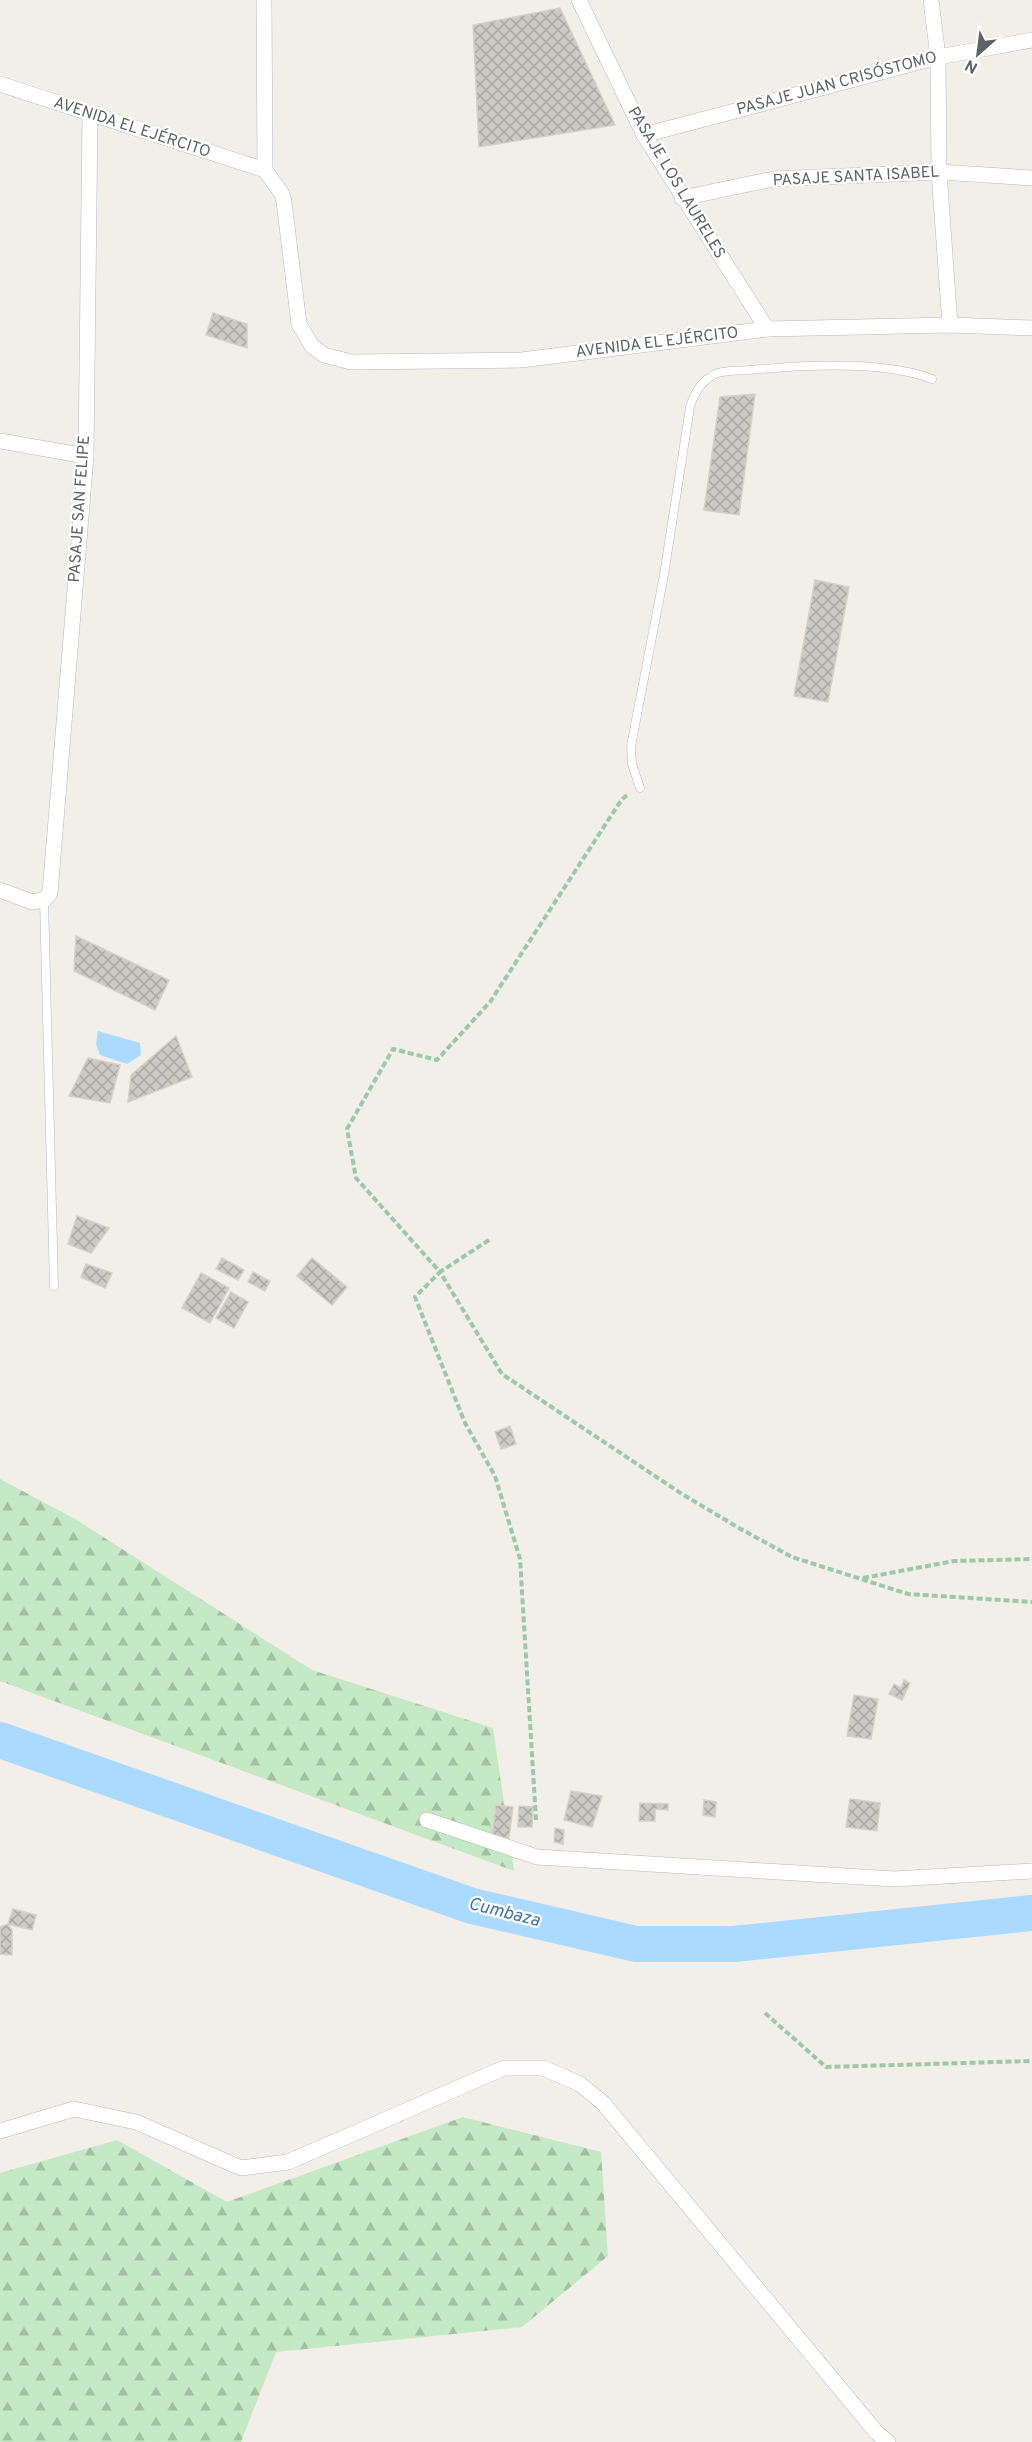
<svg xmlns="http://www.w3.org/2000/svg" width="1032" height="2442" viewBox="0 0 1032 2442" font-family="Overpass,sans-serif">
  <defs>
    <pattern id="forest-firs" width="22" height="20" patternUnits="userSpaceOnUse" patternTransform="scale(1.5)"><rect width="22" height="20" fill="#c5e8c5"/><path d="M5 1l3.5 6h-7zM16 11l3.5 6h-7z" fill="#a3c0a4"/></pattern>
    <pattern id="building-cross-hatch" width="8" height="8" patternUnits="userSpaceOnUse" patternTransform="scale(1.5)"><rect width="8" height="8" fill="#cccac5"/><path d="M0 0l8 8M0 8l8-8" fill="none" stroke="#a9a8a4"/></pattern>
  </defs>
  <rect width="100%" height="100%" fill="#f1efe8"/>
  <g fill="url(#forest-firs)">
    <path d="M0,1479L75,1519L312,1670L493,1728L514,1871L0,1681Z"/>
    <path d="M463,2117L601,2152L608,2256L522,2327L276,2352L241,2442H0V2173L117,2140L227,2202Z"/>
  </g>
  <path fill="#aadaff" d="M98,1031L140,1043L141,1055L127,1064L100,1055L96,1044Z"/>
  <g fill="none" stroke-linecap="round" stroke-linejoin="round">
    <path stroke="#aadaff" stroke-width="36" d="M0,1740L472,1906L636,1944H734L1032,1913"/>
  </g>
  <g fill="url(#building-cross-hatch)" stroke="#d6d1c6" stroke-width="1.5">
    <path d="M560,8L615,125L479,147L473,25Z"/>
    <path d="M213,313L247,324V348L206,335Z"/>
    <path d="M755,394L739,515L704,510L720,397Z"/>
    <path d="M815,580L849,587L828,702L794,696Z"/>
    <path d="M76,936L169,980L155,1010L74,971Z"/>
    <path d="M176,1036L192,1077L128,1102L131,1075Z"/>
    <path d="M88,1058L120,1065L110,1103L69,1096Z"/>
    <path d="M77,1216L109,1228L91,1253L68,1244Z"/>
    <path d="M222,1258L244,1270L238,1280L216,1269Z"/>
    <path d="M312,1258L347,1287L332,1305L297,1276Z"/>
    <path d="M86,1264L112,1273L105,1288L81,1277Z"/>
    <path d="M253,1272L270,1281L265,1291L248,1282Z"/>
    <path d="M201,1273L229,1288L210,1323L182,1308Z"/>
    <path d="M231,1292L248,1302L234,1328L216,1318Z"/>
    <path d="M510,1426L516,1444L501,1449L495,1432Z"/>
    <path d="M904,1680L910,1683L902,1700L889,1694L894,1684L901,1688Z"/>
    <path d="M854,1695L878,1699L871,1739L847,1736Z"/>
    <path d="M571,1791L602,1796L592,1827L564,1820Z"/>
    <path d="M850,1799L880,1803L877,1831L846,1827Z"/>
    <path d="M704,1800L716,1802L715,1817L703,1815Z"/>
    <path d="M640,1803L668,1804V1810L655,1809V1821H639Z"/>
    <path d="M496,1805L513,1807L509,1838L492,1836Z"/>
    <path d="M519,1806L533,1807L532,1827H518Z"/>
    <path d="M555,1828L564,1830L563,1844L554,1842Z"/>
    <path d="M13,1909L36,1915L32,1930L8,1924Z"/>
    <path d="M8,1924L12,1930V1955L0,1954V1927Z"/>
  </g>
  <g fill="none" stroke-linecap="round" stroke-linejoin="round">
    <defs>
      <g id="service">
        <path d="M640,788L632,764L631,746L664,575L690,407C694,393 703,378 718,373C728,370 740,371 750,370C802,365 884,360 932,379"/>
        <path d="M44,900L54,1286"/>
      </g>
      <g id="minor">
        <path d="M264,0L265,170L282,194L284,202L299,324L312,346L324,355L351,362L522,360L767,329L950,325L1032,328"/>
        <path d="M579,0L644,135L767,329"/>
        <path d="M931,0L938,57L939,172L950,325"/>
        <path d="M0,84L265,170"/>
        <path d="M644,135L938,57L1032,40"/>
        <path d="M682,198L773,179L939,172L1032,178"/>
        <path d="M0,441L86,456"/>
        <path d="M0,890L32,902L44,900L50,893L86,456L90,115"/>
        <path d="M427,1820L537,1857L894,1879L1032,1871"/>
        <path d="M0,2131L74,2109L136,2122L241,2168L288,2162L504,2068H543L580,2084L603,2103L877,2433L888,2442"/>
      </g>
    </defs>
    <use href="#service" stroke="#b5b8bc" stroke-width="9"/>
    <use href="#minor" stroke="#b5b8bc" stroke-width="16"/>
    <g stroke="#9cc7a9" stroke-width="4" stroke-dasharray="6 3" stroke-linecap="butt">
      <path d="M489,1240L440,1272L356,1178L347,1129L393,1049L437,1060L490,1002L622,799L629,794"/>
      <path d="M863,1578L954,1561L1032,1559"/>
      <path d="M536,1820L520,1559L495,1476L465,1423L415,1297L440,1272L502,1374L682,1494L739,1528L792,1557L908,1594L1032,1602"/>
      <path d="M765,2013L826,2067L1032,2061"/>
    </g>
    <use href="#service" stroke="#fff" stroke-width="8"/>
    <use href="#minor" stroke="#fff" stroke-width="15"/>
  </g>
  <g text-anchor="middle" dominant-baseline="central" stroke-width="4.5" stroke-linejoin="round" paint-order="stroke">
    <g font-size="16" fill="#5f6368" stroke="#fff">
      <text transform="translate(837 84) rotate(-15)">PASAJE JUAN CRISÓSTOMO</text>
      <text transform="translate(132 128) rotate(18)">AVENIDA EL EJÉRCITO</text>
      <text transform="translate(856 177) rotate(-3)">PASAJE SANTA ISABEL</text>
      <text transform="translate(676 183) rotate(59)">PASAJE LOS LAURELES</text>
      <text transform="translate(657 343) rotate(-7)">AVENIDA EL EJÉRCITO</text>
      <text transform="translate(80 509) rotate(-86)">PASAJE SAN FELIPE</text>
    </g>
    <g font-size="18" font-style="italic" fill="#4174aa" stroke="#fff">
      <text transform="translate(504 1913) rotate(14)">Cumbaza</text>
    </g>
  </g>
  <g transform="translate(978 54) rotate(208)" stroke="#ffffff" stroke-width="4.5" paint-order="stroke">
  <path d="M0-4.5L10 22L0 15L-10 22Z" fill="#5f6368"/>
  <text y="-9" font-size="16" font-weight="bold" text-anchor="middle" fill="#5f6368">N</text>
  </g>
</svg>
